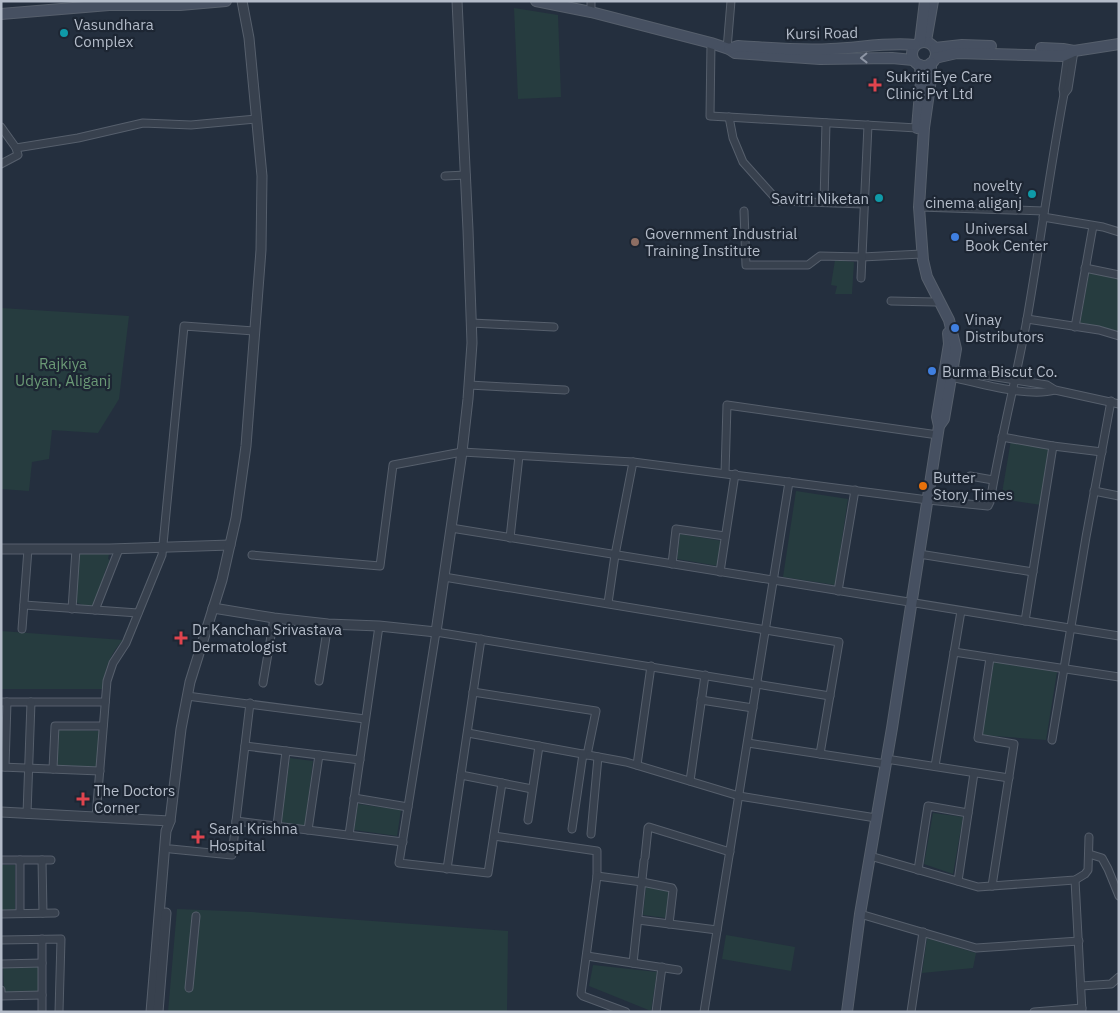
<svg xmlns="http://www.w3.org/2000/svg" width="1120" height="1013" viewBox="0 0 1120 1013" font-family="'IBM Plex Sans',sans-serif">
  <rect width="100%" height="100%" fill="#242f3e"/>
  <g fill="#263c3f">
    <path d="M514,8L558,15L561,97L518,99Z"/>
    <path d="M835,260L854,262L852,294H835L837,286L831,285Z"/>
    <path d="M1089,273L1119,279V331L1080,323Z"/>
    <path d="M1,308L129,316L119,399L98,433L52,430L49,459L32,462L29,491L1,489Z"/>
    <path d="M1011,440L1050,447L1041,505L1001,499Z"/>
    <path d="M796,491L848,499L835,585L783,577Z"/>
    <path d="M680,534L722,541L718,566L677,559Z"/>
    <path d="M76,549H110L108,559L110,560L105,571L95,610L73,601Z"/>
    <path d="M1,631L123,640C110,654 104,669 103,689H1Z"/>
    <path d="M994,662L1057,672L1046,740L982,735Z"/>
    <path d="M59,729L99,731L98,767L57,765Z"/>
    <path d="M290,758L313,761L305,826L281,822Z"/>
    <path d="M358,804L401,810L397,836L354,830Z"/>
    <path d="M933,813L963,817L953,874L924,864Z"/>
    <rect x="1" y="865" width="14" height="45"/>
    <path d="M646,887L669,890L666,918L643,915Z"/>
    <path d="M177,909L252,912L508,931L507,1012H168Z"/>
    <path d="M726,935L795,947L791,971L722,959Z"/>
    <path d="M927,938L976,953L973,968L922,973Z"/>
    <path d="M593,965L657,972L651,1011L589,986Z"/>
    <path d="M3,967H38L39,992L4,993Z"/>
  </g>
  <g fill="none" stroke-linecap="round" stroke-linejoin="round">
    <defs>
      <g id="minor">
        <path d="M591,12V1"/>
        <path d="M711,43L710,116L917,128"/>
        <path d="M727,49L731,1"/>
        <path d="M1064,94L1063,89L1068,54"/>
        <path d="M729,117L733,138L743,162L778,201L864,204"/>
        <path d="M1,127L16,148L18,155L1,164"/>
        <path d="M16,148L78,138L143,123L191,125L256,119"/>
        <path d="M445,176L466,175"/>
        <path d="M824,202L826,123"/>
        <path d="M919,207L1044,211"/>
        <path d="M744,211L746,265H808L820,256L862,257L922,254"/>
        <path d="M1043,217L1103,227L1119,232"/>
        <path d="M1085,268L1119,275"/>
        <path d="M861,278L868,125"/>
        <path d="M891,301L935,302"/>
        <path d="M1027,319L1099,330L1119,336"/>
        <path d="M471,323L554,327"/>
        <path d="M1075,327L1093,226"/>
        <path d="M948,371L952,370L1047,385L1055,390L1119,404"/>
        <path d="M948,375L951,377C978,383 1029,398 1055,390"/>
        <path d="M469,385L565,390"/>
        <path d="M1002,437L1053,446L1102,452"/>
        <path d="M725,473L727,405L938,435"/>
        <path d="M970,476L993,480"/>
        <path d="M1094,491L1119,496"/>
        <path d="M451,528L1119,636"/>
        <path d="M510,538L519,456"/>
        <path d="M919,554L1033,572"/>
        <path d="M252,555L380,566L393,465L462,452L633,462L928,500L988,506L990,502C1000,441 1016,380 1027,319C1040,244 1050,169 1064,94L1068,89L1074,51"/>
        <path d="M672,564L676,529L725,536"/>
        <path d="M720,572L735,474"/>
        <path d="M444,577L839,642L820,754"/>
        <path d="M838,591L855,490"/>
        <path d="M608,603L615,555L633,462"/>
        <path d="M24,605L138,613"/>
        <path d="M72,609L76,549"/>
        <path d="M95,610L119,549"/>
        <path d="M1025,621L1053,446"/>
        <path d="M22,629L28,549"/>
        <path d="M954,652L1119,677"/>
        <path d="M990,658L978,738L1014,744L992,886"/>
        <path d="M319,681L328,624"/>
        <path d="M263,683L274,618"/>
        <path d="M473,692L596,711L587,755"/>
        <path d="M187,696L365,719"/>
        <path d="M701,700L753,708"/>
        <path d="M1,702H105"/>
        <path d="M468,733L626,762L739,796L876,818"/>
        <path d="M1052,740L1086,537L1111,401"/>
        <path d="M748,743L886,764"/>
        <path d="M245,746L360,760"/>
        <path d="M886,759L1009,778"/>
        <path d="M637,765L651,666"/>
        <path d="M935,766L961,611"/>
        <path d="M1,767L100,771"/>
        <path d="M5,767L7,702"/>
        <path d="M53,769L55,726H103"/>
        <path d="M461,775L532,789"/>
        <path d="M690,781L705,675"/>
        <path d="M502,783L488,873L399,863L436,632L830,696"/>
        <path d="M354,798L408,807"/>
        <path d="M27,814L31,702"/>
        <path d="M96,817L107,681L113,663L126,643L162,555L184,326L254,331"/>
        <path d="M528,820L539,746"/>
        <path d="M236,821L403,842"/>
        <path d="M277,826L286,751"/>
        <path d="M572,829L583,754"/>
        <path d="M308,830L319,755"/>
        <path d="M591,834L598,757"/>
        <path d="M349,835L379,626"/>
        <path d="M494,836L597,851V876L581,994L583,996L626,1012"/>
        <path d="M171,849L232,855L250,703"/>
        <path d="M1089,854L1102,858L1108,869L1119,896"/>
        <path d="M870,856L978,887L1075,880L1085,874L1088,870L1089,837"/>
        <path d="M645,857L648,828L649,827L730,852"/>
        <path d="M1,860H51"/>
        <path d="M42,860L43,913"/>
        <path d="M447,869L481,639"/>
        <path d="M918,870L928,806L968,813"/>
        <path d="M597,876L642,882L672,888L673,890L669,924"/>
        <path d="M1075,880L1082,1012"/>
        <path d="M958,881L974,773"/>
        <path d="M20,913V860"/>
        <path d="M1,914L55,913"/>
        <path d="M860,914L976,948L1079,941"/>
        <path d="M638,920L717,930"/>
        <path d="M1,940L61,939L59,1012"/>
        <path d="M587,956L678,970"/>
        <path d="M633,963L644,861"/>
        <path d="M1,964L42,963"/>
        <path d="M1081,986L1111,984L1119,977"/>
        <path d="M189,988L196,916"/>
        <path d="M1,990V996L42,995"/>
        <path d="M42,1012V939"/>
        <path d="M656,1012L662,967"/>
        <path d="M704,1012L789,482"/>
        <path d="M911,1012L923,932"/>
        <path d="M1034,1012L1082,1008"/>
      </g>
      <g id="tertiary">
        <path d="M1,549H110L230,545"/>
        <path d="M213,608L274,618L328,624L379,626L436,632L462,452L468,399L472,343L468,230L457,1"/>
        <path d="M1,812L170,821"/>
        <path d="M151,1012L166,831L170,821L181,729L190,682L222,580L236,518L246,446L261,250L262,176L249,38L242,1"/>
        <path d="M158,1012L166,913"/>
      </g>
      <g id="secondary">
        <path d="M536,1L591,12L711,43L729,49L735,53L820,59L892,58L913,60"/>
        <path d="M1,14L109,5H180L226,1"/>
        <path d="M926,41L933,1"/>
        <circle cx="924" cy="54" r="12"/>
        <path d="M920,42L925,1"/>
        <path d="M935,48L962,45L991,46"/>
        <path d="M1041,48L1063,49L1074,51"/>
        <path d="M729,49L738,46C769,48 800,51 831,49C859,48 887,42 915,45"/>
        <path d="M935,58L957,53L1063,56L1074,51L1119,44"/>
        <path d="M917,128L921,81L920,65"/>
        <path d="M939,426L937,417L949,344L948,333"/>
        <path d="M847,1012L860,914L892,728L939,426L944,419L956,349L949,320L927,277L923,260L919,207L924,128L931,79V63"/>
      </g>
    </defs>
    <use href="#minor" stroke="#565f6c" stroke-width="9"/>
    <use href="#tertiary" stroke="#565f6c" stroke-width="11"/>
    <use href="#secondary" stroke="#565f6c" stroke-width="12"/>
    <use href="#minor" stroke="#38414e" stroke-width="7"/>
    <use href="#tertiary" stroke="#38414e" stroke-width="9"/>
    <use href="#secondary" stroke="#465061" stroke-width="10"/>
  </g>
  <defs><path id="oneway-chevron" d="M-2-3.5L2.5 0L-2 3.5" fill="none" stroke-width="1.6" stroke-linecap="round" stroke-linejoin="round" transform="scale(1.25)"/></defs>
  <use stroke="#8e96a5" href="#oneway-chevron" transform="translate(864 58) rotate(179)"/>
  <g fill="#0f9aa8" stroke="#1d2633" stroke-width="2">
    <circle cx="64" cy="33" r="5"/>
    <circle cx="1032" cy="194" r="5"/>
    <circle cx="879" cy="198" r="5"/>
  </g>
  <g fill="#e0444e" stroke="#1d2633" stroke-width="2">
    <path d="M872.5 77.5h5v5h5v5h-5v5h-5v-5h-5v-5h5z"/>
    <path d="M178.5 630.5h5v5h5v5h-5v5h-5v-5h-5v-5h5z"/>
    <path d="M80.5 791.5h5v5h5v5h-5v5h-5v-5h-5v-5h5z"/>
    <path d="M195.5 829.5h5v5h5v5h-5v5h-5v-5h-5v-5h5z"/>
  </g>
  <g fill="#3f7fe0" stroke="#1d2633" stroke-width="2">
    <circle cx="955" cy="237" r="5"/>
    <circle cx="955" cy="328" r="5"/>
    <circle cx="932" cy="371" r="5"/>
  </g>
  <circle fill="#8d6e63" stroke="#1d2633" stroke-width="2" cx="635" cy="242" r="5"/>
  <circle fill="#e8710a" stroke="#1d2633" stroke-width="2" cx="923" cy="486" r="5"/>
  <g text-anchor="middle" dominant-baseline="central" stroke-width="4.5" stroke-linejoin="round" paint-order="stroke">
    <g font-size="15" fill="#b4bcc9" stroke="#1d2633" text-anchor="start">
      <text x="74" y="24">Vasundhara<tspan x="74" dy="17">Complex</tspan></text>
      <text x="886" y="76">Sukriti Eye Care<tspan x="886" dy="17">Clinic Pvt Ltd</tspan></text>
      <text x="1022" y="185" text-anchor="end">novelty<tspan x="1022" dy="17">cinema aliganj</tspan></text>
      <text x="869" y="198" text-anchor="end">Savitri Niketan</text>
      <text x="965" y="228">Universal<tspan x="965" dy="17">Book Center</tspan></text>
      <text x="645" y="233">Government Industrial<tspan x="645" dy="17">Training Institute</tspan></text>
      <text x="965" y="319">Vinay<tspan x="965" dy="17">Distributors</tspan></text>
      <text x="942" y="371">Burma Biscut Co.</text>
      <text x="933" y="477">Butter<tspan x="933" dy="17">Story Times</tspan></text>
      <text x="192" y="629">Dr Kanchan Srivastava<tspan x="192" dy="17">Dermatologist</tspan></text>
      <text x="94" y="790">The Doctors<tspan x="94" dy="17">Corner</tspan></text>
      <text x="209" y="828">Saral Krishna<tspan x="209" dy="17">Hospital</tspan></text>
    </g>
    <g font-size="15" fill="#b4bcc9" stroke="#1d2633">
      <text transform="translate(822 33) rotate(-1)">Kursi Road</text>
    </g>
    <g font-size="15" fill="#6b9a76" stroke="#1d2633">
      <text x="63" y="363">Rajkiya<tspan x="63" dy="17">Udyan, Aliganj</tspan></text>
    </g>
  </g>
  <rect width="1120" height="1013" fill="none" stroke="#b4bcc9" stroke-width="5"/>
</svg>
